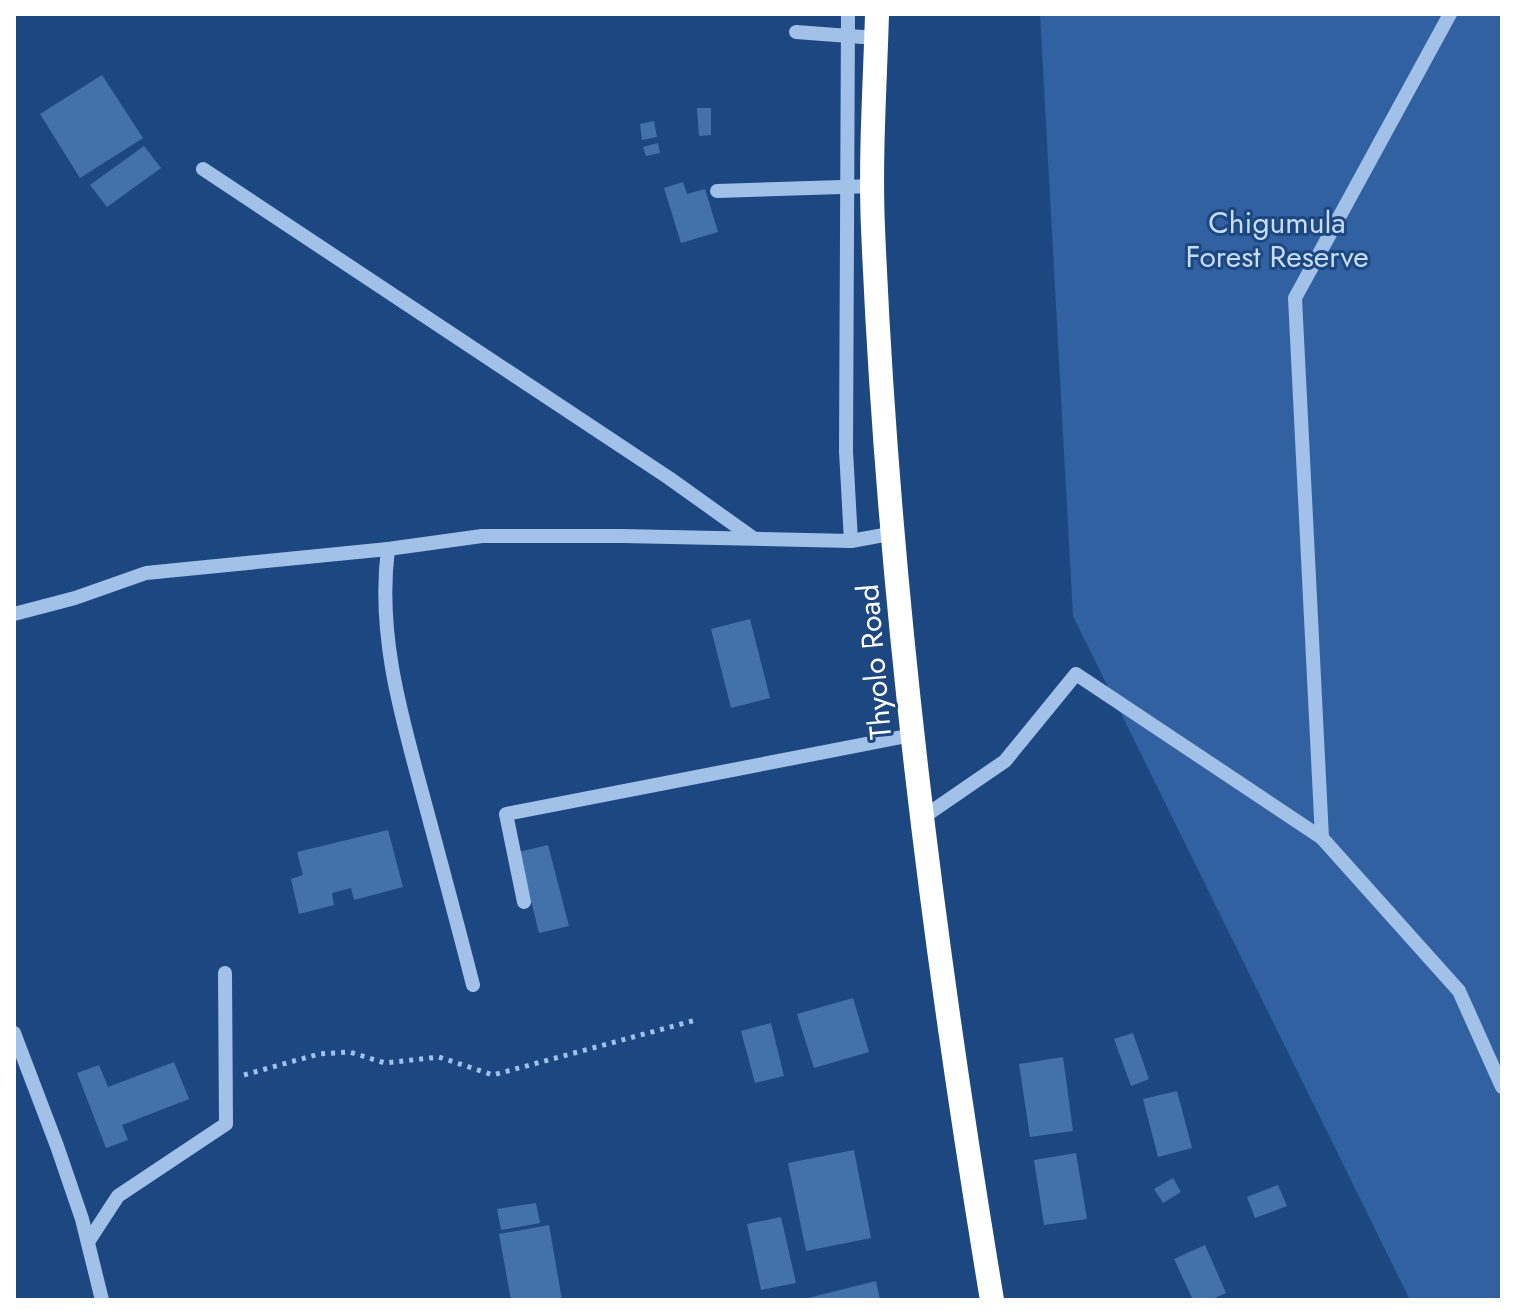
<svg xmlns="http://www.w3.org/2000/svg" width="1516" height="1314" viewBox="0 0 1516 1314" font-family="Jost,sans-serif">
  <rect width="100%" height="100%" fill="#1d4781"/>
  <path fill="#3161a0" d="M1040,14H1502V1300H1410L1073,616Z"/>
  <g fill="#4571ab">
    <path d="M102,75L143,138L80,178L40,114Z"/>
    <path d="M697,108H711V135L699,136Z"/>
    <path d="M654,121L657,137L642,140L640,124Z"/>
    <path d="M658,143L660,153L646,156L643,147Z"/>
    <path d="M144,146L161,168L107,207L90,185Z"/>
    <path d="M683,182L687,194L705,189L718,232L681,243L664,188Z"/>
    <path d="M750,619L770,698L731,708L711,629Z"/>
    <path d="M388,830L403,887L354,900L351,888L332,893L334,905L299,914L291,879L303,875L297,852Z"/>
    <path d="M548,845L569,926L539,933L519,852Z"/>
    <path d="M853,998L869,1052L814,1068L797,1014Z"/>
    <path d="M771,1023L784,1076L755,1083L741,1031Z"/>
    <path d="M1133,1033L1149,1079L1131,1086L1114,1039Z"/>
    <path d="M1063,1057L1073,1131L1030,1137L1019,1064Z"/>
    <path d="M174,1062L189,1099L122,1125L128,1140L106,1148L77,1073L99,1065L108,1087Z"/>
    <path d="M1177,1091L1192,1148L1158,1157L1143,1099Z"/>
    <path d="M854,1150L871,1238L806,1251L788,1163Z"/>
    <path d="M1076,1153L1087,1219L1044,1225L1034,1160Z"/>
    <path d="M1173,1178L1181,1192L1163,1203L1154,1189Z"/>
    <path d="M1278,1185L1287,1206L1255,1218L1247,1197Z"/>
    <path d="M536,1203L540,1223L501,1230L497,1209Z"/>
    <path d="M781,1217L796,1283L761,1290L747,1224Z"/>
    <path d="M549,1225L562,1300H511L499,1234Z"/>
    <path d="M1205,1245L1226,1293L1210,1300H1193L1174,1259Z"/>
    <path d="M876,1281L880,1300H804V1299Z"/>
  </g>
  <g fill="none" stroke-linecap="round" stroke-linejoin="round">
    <path stroke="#a2c1e9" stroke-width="5" stroke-dasharray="4 6" stroke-linecap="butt" d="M244,1075L319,1054L350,1052L385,1063L439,1057L493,1075L696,1020"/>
    <g stroke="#a2c1e9" stroke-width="14">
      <path d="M848,14L846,451L851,541"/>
      <path d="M796,32L876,38"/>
      <path d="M203,169L669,478L753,538"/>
      <path d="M717,191L874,186"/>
      <path d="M388,549C377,634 401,715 423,796C440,859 457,922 473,985"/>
      <path d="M14,614L75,598L146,573L388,549L482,536H623L851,541L895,533"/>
      <path d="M922,818L1005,761L1076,674L1322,838L1295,298L1450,14"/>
      <path d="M1322,838L1459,991L1502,1087"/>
      <path d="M524,902L506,814L912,735"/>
      <path d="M14,1033L57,1146L82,1219L102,1300"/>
      <path d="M88,1242L118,1196L226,1124L225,973"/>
    </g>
    <path stroke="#fff" stroke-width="24" d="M877,14C875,85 870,157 873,228C888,588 933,945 992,1300"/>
  </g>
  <g text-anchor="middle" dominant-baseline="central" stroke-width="6" stroke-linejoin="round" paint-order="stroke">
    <g font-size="30" fill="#c6dcf7" stroke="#1d4781">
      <text x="1277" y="222">Chigumula<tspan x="1277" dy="34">Forest Reserve</tspan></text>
    </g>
    <g font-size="30" fill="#fff" stroke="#1d4781">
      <text transform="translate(874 662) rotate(-95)">Thyolo Road</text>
    </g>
  </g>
  <rect width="1516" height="1314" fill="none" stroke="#ffffff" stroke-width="32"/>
</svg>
